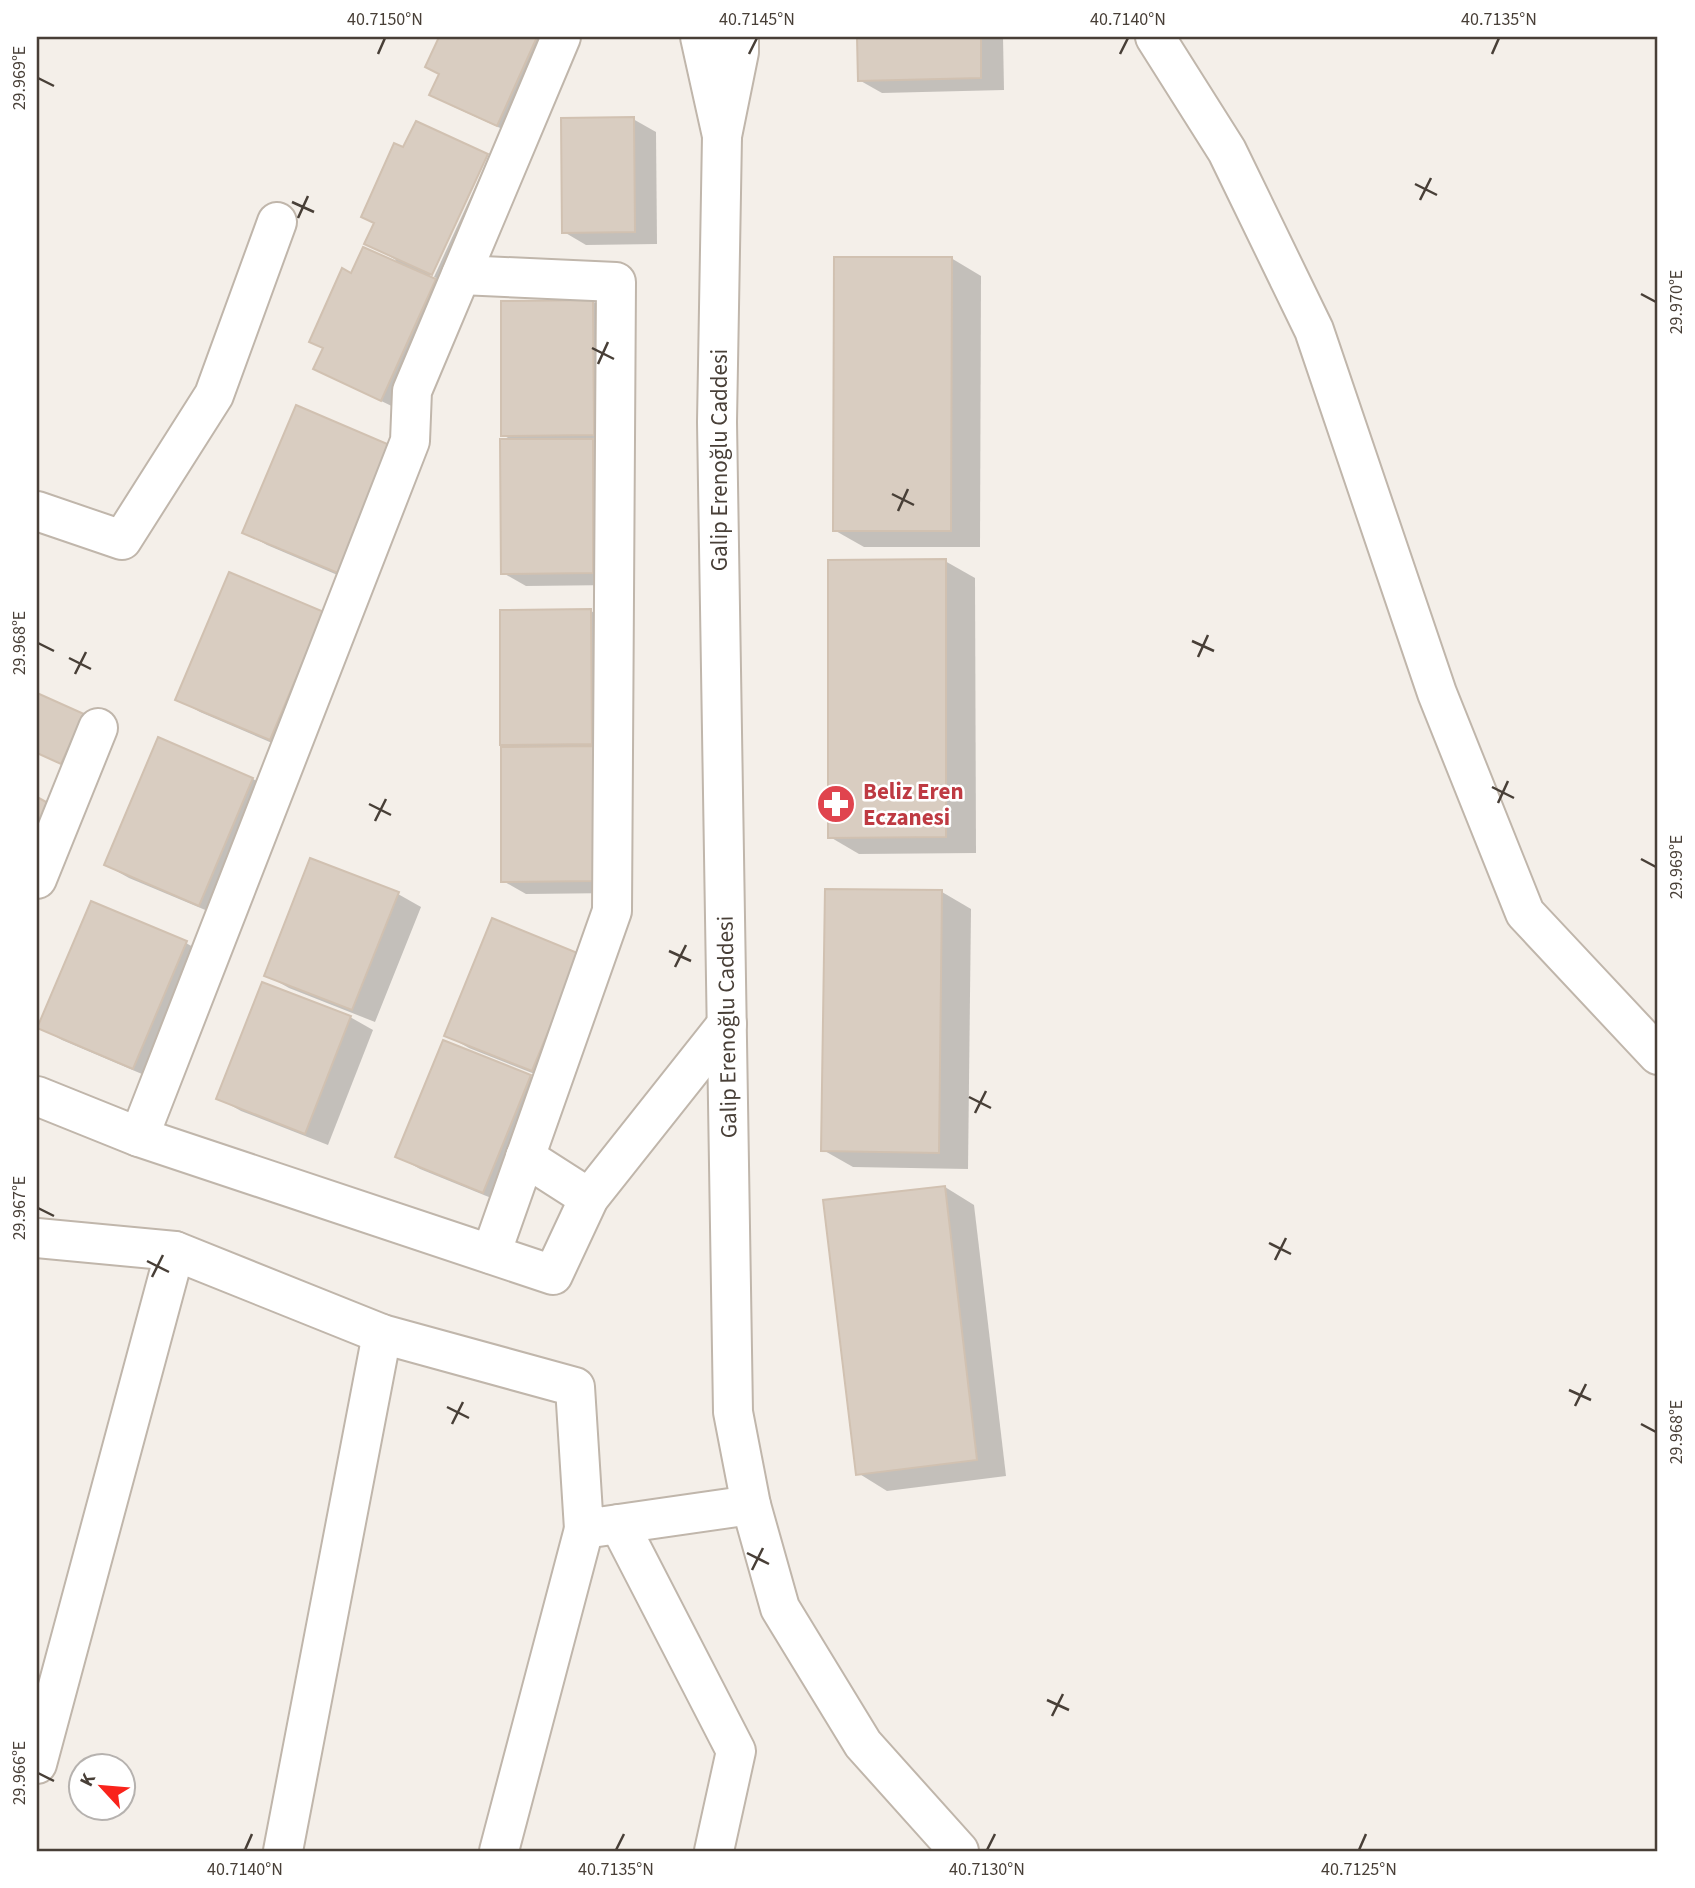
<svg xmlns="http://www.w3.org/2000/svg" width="1695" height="1888" viewBox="0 0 1695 1888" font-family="'Source Sans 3',sans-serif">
  <rect width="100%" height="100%" fill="#f4efe9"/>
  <g fill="#0003">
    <path d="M441,37H566L520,137L454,107L431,94L440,74L427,67Z"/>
    <path d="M858,37H1003L1004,90L882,93L859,80Z"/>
    <path d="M633,119L656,132L657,244L586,245L564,232Z"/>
    <path d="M404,150L486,155L431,275L427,277L457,294L404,412L315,369L324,349L311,341L352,275L395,263L396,260L367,243Z"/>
    <path d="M489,157L509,169L456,287L434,277Z"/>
    <path d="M951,258L981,276L980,547H864L834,530Z"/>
    <path d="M592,301L615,314V585L526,586L503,573L513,441L503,435Z"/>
    <path d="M297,407L361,585L267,545L244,532Z"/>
    <path d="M945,561L975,578L976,853L859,854L830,837Z"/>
    <path d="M591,611L613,624L616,893L526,894L503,881L510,749L502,744Z"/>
    <path d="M324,614L293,752L200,712L177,699Z"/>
    <path d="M37,695L98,724L76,771L37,753Z"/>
    <path d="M159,740L253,779L275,792L222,917L129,878L106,865Z"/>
    <path d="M942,892L971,909L968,1169L853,1167L823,1150Z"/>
    <path d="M398,894L421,907L375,1022L289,988L266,975Z"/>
    <path d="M92,903L186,943L209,956L156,1080L62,1040L39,1027Z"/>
    <path d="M579,955L555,1082L469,1048L446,1035Z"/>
    <path d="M263,984L350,1017L373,1030L328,1145L241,1111L218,1098Z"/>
    <path d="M530,1077L553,1090L506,1204L420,1169L397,1156Z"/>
    <path d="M945,1187L974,1205L1006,1476L887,1491L858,1473Z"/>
  </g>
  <g fill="#d9cdc1" stroke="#d1c1b1" stroke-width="2">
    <path d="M439,37H537L497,126L429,95L439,74L425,67Z"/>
    <path d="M857,37H981V78L858,81Z"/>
    <path d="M634,117L635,232L562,233L561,118Z"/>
    <path d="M416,121L488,154L432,275L364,244L374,223L361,217L394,143L403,147Z"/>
    <path d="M363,247L436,279L381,401L313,369L323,348L309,342L342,268L351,273Z"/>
    <path d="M834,257H952L951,531H833Z"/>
    <path d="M593,300L594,435L501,436V301Z"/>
    <path d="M296,405L392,446L338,573L242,533Z"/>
    <path d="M500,439H593V573L501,574Z"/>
    <path d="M946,559V837L828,838V560Z"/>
    <path d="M229,572L324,612L270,740L175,700Z"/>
    <path d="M591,609L592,744L500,745V610Z"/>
    <path d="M37,693L84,714L61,764L37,753Z"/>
    <path d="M158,737L253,778L199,906L104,865Z"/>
    <path d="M593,746V881L501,882V747Z"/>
    <path d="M37,797L48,803L37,828Z"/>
    <path d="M310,858L399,892L352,1010L264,976Z"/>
    <path d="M825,889L942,890L939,1153L821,1151Z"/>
    <path d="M91,901L187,941L133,1069L37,1028Z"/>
    <path d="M492,918L580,954L532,1071L444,1036Z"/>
    <path d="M262,982L351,1016L305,1134L216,1099Z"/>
    <path d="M443,1040L531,1075L483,1193L395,1157Z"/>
    <path d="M945,1186L977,1460L856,1475L823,1200Z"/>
  </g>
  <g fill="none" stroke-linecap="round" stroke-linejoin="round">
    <defs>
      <g id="minor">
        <path d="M700,37L722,136L739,52V37"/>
        <path d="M1155,37L1227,151L1314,330L1437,693L1525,913L1658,1055"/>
        <path d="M722,136L717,422L733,1412L751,1505L780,1608L863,1744L959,1851"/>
        <path d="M461,275L616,282L612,911L491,1254"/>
        <path d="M37,511L122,540L214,395L277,222"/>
        <path d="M37,879L98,728"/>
        <path d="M37,1096L139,1137L553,1275L589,1198L727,1024"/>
        <path d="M139,1137L410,441L412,391L561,37"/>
        <path d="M525,1157L589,1198"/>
        <path d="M37,1238L175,1251L382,1334L575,1387L584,1529L751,1505"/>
        <path d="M619,1524L736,1751L714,1851"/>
        <path d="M37,1764L175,1251"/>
        <path d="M283,1851L382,1334"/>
        <path d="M499,1851L584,1529"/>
      </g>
    </defs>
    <use href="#minor" stroke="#c0b6ab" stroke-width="42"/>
    <use href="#minor" stroke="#fff" stroke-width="38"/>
  </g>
  <path fill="none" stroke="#483f37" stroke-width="2.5" d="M378,54L385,38M749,54L757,38M1120,54L1128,38M1492,54L1499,38M38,78L54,86M1415,184L1437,195M1420,200L1431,178M292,202L314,212M298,218L308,196M1641,294L1656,302M592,348L614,359M598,364L608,342M892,494L914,505M898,511L908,489M1192,641L1214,651M38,643L54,651M1198,657L1208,635M69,658L91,669M75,674L86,652M1492,787L1514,798M1498,803L1508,781M369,804L391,815M375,821L386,799M1641,859L1656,867M669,951L691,961M675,967L686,945M969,1097L991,1108M975,1113L986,1091M38,1208L54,1216M1269,1243L1291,1254M1275,1260L1286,1238M147,1261L169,1272M152,1277L163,1255M1569,1390L1591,1400M1575,1406L1586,1384M447,1407L469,1418M452,1424L463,1402M1641,1424L1656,1432M747,1553L769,1564M752,1570L763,1548M1047,1700L1069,1710M1052,1716L1063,1694M38,1773L54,1781M245,1850L252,1834M616,1850L624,1834M987,1850L995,1834M1359,1850L1366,1834"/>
  <defs>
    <symbol id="pharmacy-disc" viewBox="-11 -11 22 22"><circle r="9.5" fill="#e0444e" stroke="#fff"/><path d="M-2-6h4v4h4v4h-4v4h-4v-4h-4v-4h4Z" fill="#fff"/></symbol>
  </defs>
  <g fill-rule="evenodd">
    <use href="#pharmacy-disc" x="814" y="782" width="44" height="44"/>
  </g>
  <g text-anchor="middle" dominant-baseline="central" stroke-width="5" stroke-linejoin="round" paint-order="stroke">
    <g font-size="23" fill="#483f37" stroke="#fff">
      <text transform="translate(719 460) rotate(-90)">Galip Erenoğlu Caddesi</text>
      <text transform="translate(727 1027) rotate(-91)">Galip Erenoğlu Caddesi</text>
    </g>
    <g font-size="23" font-weight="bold" fill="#be3a42" stroke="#fff" text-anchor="start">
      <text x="863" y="791">Beliz Eren<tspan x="863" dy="26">Eczanesi</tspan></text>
    </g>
  </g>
  <rect width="1695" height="1888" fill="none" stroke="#ffffff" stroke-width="77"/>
  <g transform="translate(102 1787) rotate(296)"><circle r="33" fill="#ffffff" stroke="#b6b2af" stroke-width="2"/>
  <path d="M0-5L12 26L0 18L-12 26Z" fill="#f9231b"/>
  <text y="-10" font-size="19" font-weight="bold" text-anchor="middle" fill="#483f37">K</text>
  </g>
  <rect x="38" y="38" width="1618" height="1812" fill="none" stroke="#483f37" stroke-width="2.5"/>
  <g font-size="18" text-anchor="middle" fill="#483f37">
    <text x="385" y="25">40.7150°N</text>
    <text x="757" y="25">40.7145°N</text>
    <text x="1128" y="25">40.7140°N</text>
    <text x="1499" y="25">40.7135°N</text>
    <text transform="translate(19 78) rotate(-90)" y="6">29.969°E</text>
    <text transform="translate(1676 302) rotate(-90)" y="6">29.970°E</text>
    <text transform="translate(19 643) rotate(-90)" y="6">29.968°E</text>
    <text transform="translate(1676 867) rotate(-90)" y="6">29.969°E</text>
    <text transform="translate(19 1208) rotate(-90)" y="6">29.967°E</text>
    <text transform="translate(1676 1432) rotate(-90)" y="6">29.968°E</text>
    <text transform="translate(19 1773) rotate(-90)" y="6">29.966°E</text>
    <text x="245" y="1875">40.7140°N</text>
    <text x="616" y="1875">40.7135°N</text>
    <text x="987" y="1875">40.7130°N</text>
    <text x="1359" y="1875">40.7125°N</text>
  </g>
</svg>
